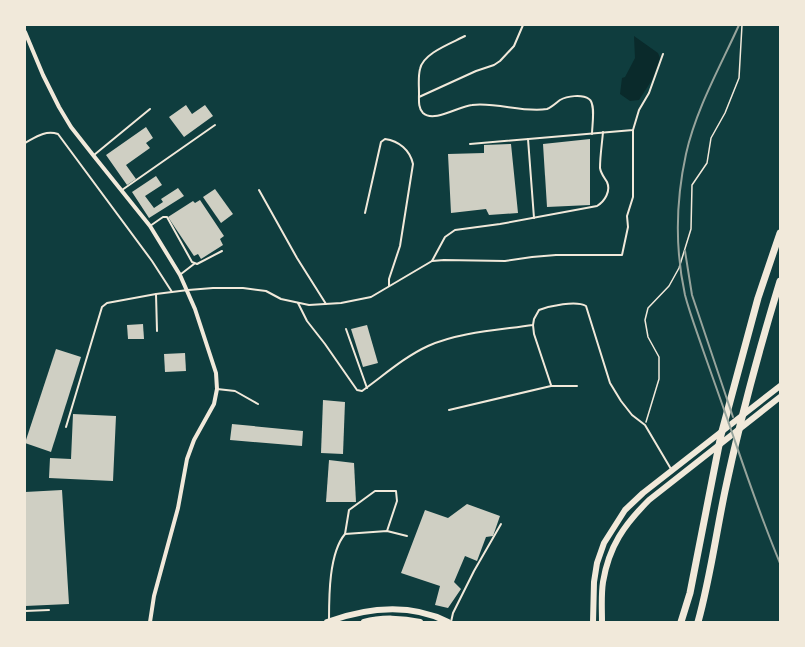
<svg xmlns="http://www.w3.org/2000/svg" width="805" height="647" viewBox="0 0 805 647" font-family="'Playfair Display',serif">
  <rect width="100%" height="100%" fill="#0f3d3e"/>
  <path fill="#0a2a2b" d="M634,36L658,53L660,58L652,80L639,100L630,101L620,94L622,78L625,77L635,58Z"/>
  <g fill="#cfcfc3">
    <path d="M186,105L192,114L205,105L213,116L184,137L169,117Z"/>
    <path d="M146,127L153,138L146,143L150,148L126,165L136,179L127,185L106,155Z"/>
    <path d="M590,139V205L547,207L543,144Z"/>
    <path d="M511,144L518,213L489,215L486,209L451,213L448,154L484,153V145Z"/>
    <path d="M156,176L162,185L145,196L154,208L163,202L161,199L178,188L184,196L149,218L132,192Z"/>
    <path d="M215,189L233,214L221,223L203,197Z"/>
    <path d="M200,200L224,236L220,239L223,245L201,259L198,254L194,256L168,217L193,201L195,203Z"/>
    <path d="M143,324L144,339H128L127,325Z"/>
    <path d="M367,325L378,363L363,367L351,329Z"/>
    <path d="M56,349L81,357L51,452L25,443Z"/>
    <path d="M185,353L186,371L165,372L164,354Z"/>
    <path d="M323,400L345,402L343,454L321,453Z"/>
    <path d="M73,414L116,416L113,481L49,478L50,458L71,459Z"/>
    <path d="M232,424L303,431L302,446L230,440Z"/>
    <path d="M329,460L354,463L356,502H326Z"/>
    <path d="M62,490L69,604L25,606V492Z"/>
    <path d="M467,504L500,516L493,536L486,537L477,561L465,556L454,582L461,589L448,608L435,605L440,586L401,573L425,510L448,518Z"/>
  </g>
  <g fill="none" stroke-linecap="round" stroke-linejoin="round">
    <path stroke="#f1e9da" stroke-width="1.5" d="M646,422L659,379V357L648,337L645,320L648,308L669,286L679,268L691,229L692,185L707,163L711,138L725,113L739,78L742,25"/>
    <g stroke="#f1e9da" stroke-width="2">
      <path d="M465,36C452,43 423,53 420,69C418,77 419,85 419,93C419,100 418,108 423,113C434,123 459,106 472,105C497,102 523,113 547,109C552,107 556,103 560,100C567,96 582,94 589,99C596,103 592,126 592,134"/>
      <path d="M419,97L476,71L494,65L500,61L514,46L523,25"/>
      <path d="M528,139L534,218"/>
      <path d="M25,143C36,137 45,130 58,134L152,261L172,292"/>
      <path d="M470,144L633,130L639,110L649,93L663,54"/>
      <path d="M94,155L150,109"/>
      <path d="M122,190L215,125"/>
      <path d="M259,190L297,258L326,304"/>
      <path d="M365,213L381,142L385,139C399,141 410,150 413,164L400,246L389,279V286"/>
      <path d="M150,226L163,217H167L192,262L197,264L222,251"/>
      <path d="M432,261L445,237L455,230L500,224L597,206C605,201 611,191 607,182C604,177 601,174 600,168C600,156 602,144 603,132"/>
      <path d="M181,274L194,264"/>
      <path d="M156,294L157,331"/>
      <path d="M298,303L307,321L325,344L357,390L362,391C383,376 404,357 428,346C459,332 499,330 533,325L534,319L539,310C550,306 576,300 586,306L610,383L621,401L632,415L645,425L671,469"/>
      <path d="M533,325L534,334L551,385"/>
      <path d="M346,329L367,388"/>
      <path d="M217,389L235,391L258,404"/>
      <path d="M449,410L551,386H577"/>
      <path d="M66,427L102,307L107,303L156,294L188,290L213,288H243L266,291L281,299L309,305L341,303L371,297L432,261L444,260L505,261L532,257L556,255H622L628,227L627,216L633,197V130"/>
      <path d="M345,534L349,510L375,491H396L397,501L387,531"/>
      <path d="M25,611L49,610"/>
      <path d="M329,620C329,596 329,553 345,534L387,531L407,536"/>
      <path d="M451,622L453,613L474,571L501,524"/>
    </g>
    <path stroke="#f1e9da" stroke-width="4" d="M25,32L43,75L59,107L71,127L93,155L150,226L180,275L195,309L216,373L217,389L214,404L194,440L187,459L178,508L154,596L150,622"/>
    <g stroke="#f1e9da" stroke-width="6">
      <path d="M327,622C366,608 410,603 448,622"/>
      <path d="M364,622C381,617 403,618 420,622"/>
      <path d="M593,622L594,582L597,563L604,543L625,510L643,493L780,386"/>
      <path d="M602,622C602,609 601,595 603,582C609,546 624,525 649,500L780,397"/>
    </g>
    <g stroke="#f1e9da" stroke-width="7">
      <path d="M681,622L690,593L721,435L758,298L780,233"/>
      <path d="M698,622C710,579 716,534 725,491C740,420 759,350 780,281"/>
    </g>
    <g stroke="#97a49c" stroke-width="2">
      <path d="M739,25C720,67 696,109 686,154C676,200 675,249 685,295C690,314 697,332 703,350C711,373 719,395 727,418C744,467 760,516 780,563"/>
      <path d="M685,251L692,295L733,417"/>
    </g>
  </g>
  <rect width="805" height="647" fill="none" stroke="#f1e9da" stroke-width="52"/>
</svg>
